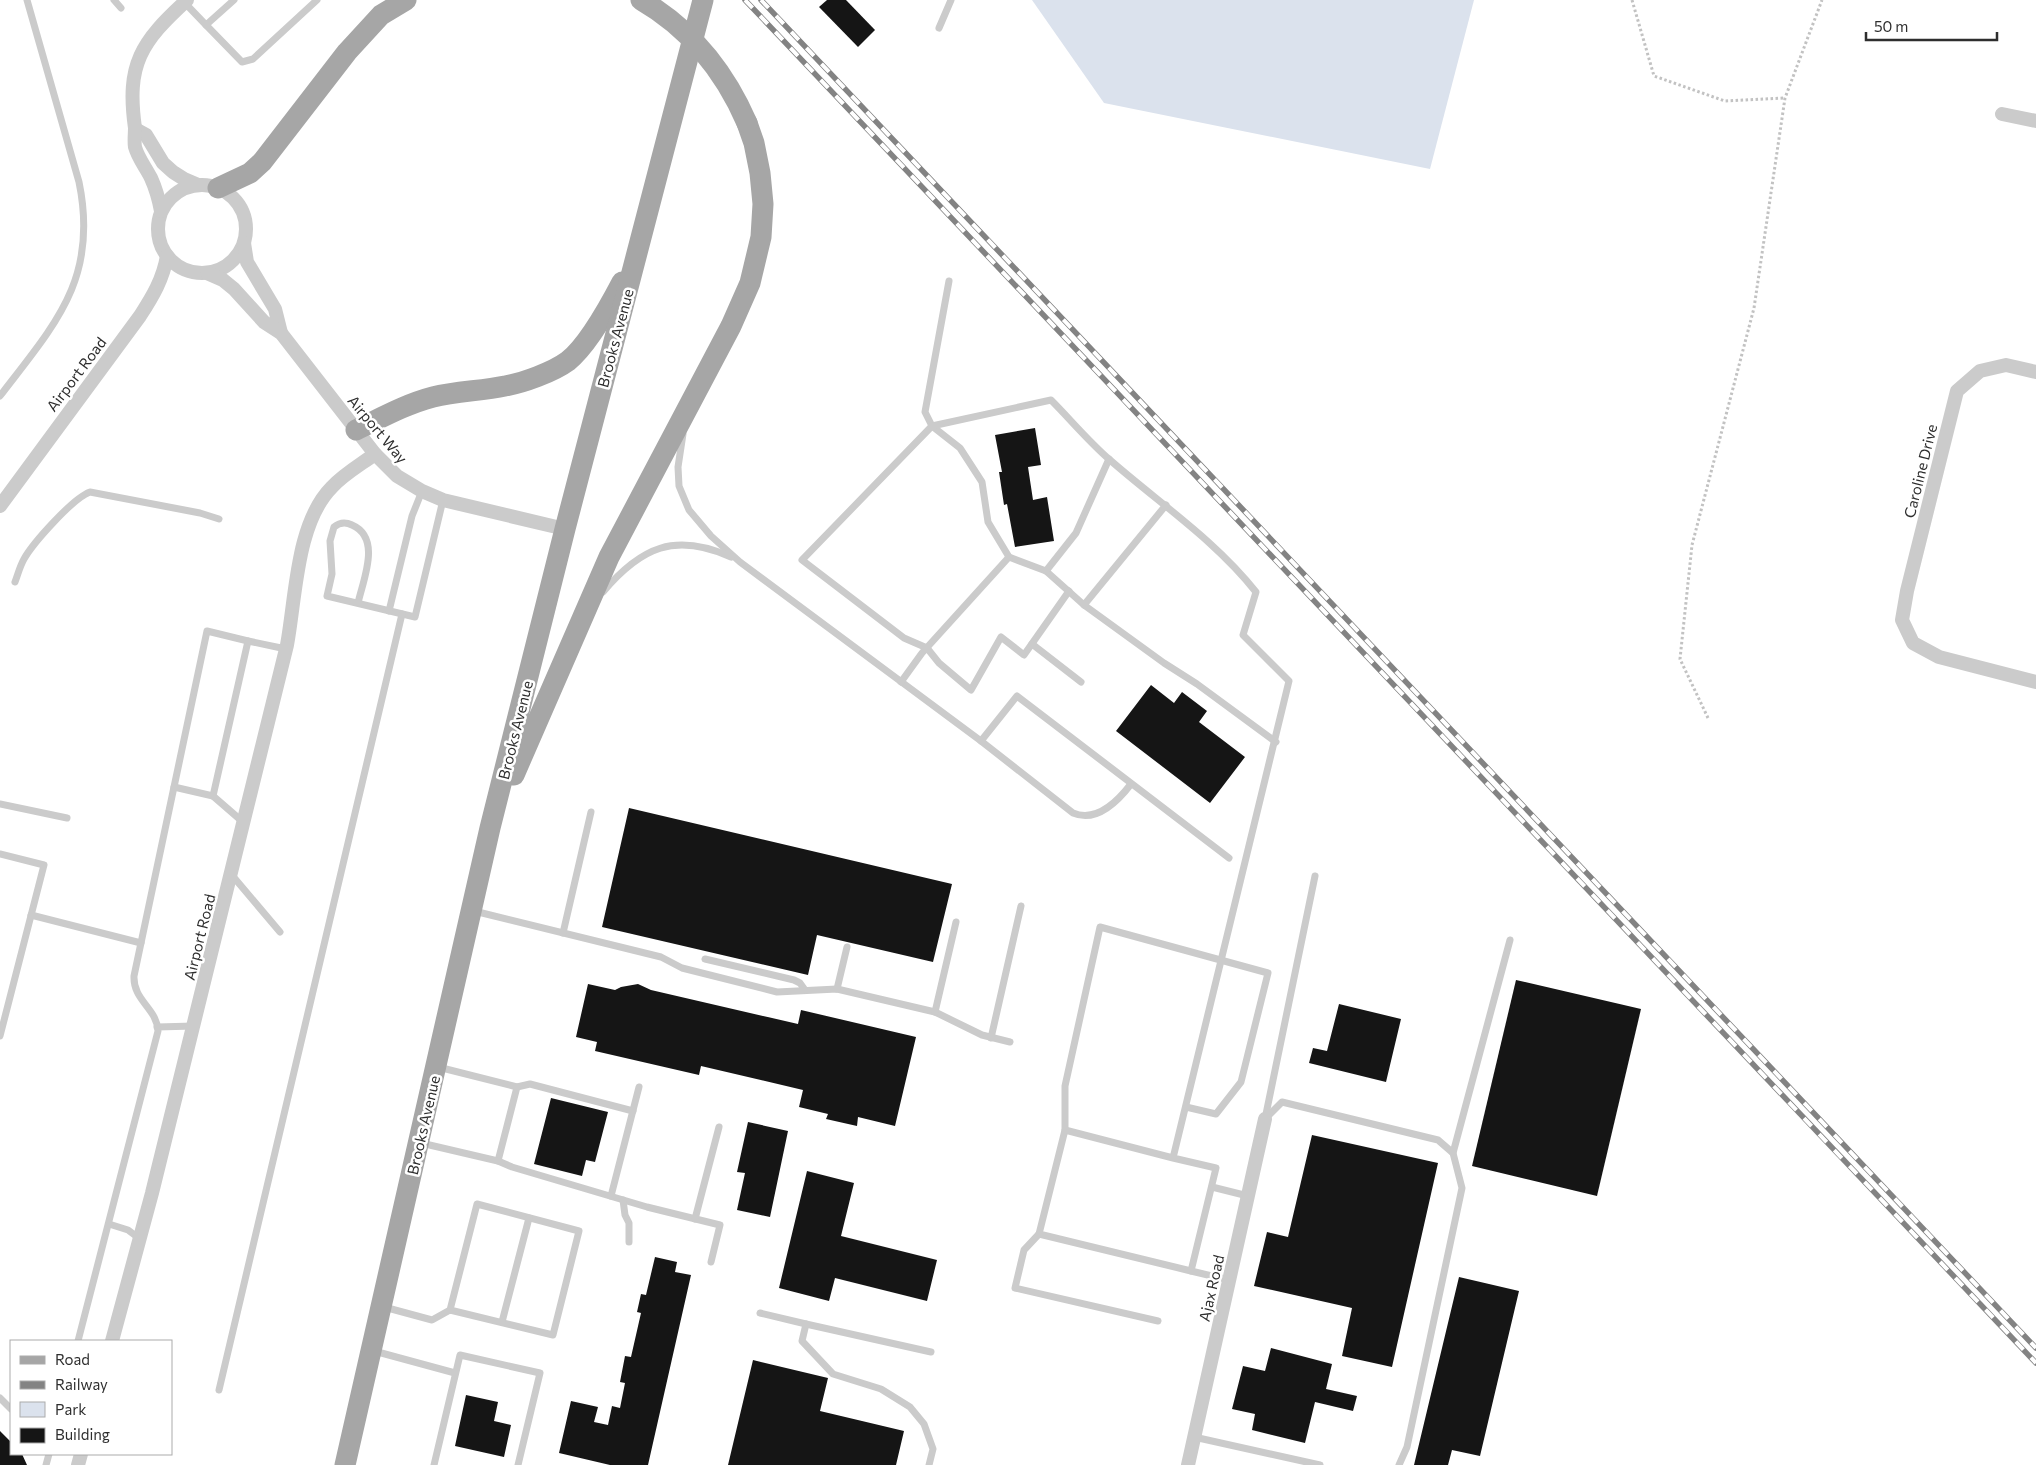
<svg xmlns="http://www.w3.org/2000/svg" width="2036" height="1465" viewBox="0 0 2036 1465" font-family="Commissioner,sans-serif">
  <rect width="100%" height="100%" fill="#fff"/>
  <path fill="#dbe2ed" d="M1032,0H1474L1430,169L1104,103Z"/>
  <g fill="#151515">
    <path d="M827,0H846L875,30L858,47L819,7Z"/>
    <path d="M1035,428L1041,465L1028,467L1033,500L1047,497L1054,541L1015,547L1007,504L1004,505L999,472H1002L995,435Z"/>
    <path d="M1151,685L1174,703L1182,692L1207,711L1199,722L1245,757L1210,803L1116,731Z"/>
    <path d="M629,808L952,884L933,962L817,935L808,975L602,927Z"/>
    <path d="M1516,980L1641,1009L1597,1196L1472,1166Z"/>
    <path d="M588,984L615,990L621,987L638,984L651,990L798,1024L801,1010L916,1037L895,1126L858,1117L857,1126L826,1119L828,1114L799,1107L803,1090L701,1066L699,1075L595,1051L597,1042L576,1037Z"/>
    <path d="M1339,1004L1401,1019L1386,1082L1309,1063L1313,1048L1327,1051Z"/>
    <path d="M551,1098L608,1112L595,1162L586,1160L582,1176L534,1164Z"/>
    <path d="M748,1122L788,1131L770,1217L737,1210L745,1173L737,1172Z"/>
    <path d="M1312,1135L1438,1163L1392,1367L1342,1356L1352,1308L1254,1286L1267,1232L1288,1237Z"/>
    <path d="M807,1171L854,1183L841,1236L937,1260L927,1301L835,1278L829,1301L779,1288Z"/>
    <path d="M655,1257L677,1262L675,1272L691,1275L648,1465H610L559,1453L571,1401L598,1407L594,1422L608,1425L612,1406L620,1408L625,1383L620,1382L625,1356L631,1357L641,1313L637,1312L641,1294L646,1295Z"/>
    <path d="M1459,1277L1519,1291L1480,1456L1452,1450L1448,1465H1414Z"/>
    <path d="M1271,1348L1332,1364L1326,1389L1357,1396L1353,1411L1315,1402L1305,1443L1252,1430L1255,1414L1232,1409L1243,1366L1265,1371Z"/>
    <path d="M753,1360L828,1378L820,1411L904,1431L896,1465H728Z"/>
    <path d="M466,1395L498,1402L494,1421L511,1425L504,1457L455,1446Z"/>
    <path d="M0,1431L11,1442V1454H22L27,1465H0Z"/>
  </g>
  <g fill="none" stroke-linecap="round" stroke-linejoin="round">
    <g stroke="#c2c2c2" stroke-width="3" stroke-dasharray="2.5 2.5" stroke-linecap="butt">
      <path d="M1632,0L1654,76L1725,101L1785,98"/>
      <path d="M1708,718L1680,659L1692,545L1754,308L1785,98L1822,0"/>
    </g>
    <g stroke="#cbcbcb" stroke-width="7">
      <path d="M114,0L121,8"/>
      <path d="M184,2L206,25L234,0"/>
      <path d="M206,25L242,62L253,59L317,0"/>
      <path d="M939,28L951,0"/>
      <path d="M949,281L925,412L932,426L960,448L982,482L988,522L1009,557L1046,571L1084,605L1164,663L1197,684L1276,742"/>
      <path d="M0,396C55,324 99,279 79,182L27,0"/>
      <path d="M683,434L678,467L679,486L689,510L711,536L740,562L981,741L1073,813C1097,823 1118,801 1131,784"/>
      <path d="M1046,571L1076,533L1109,459"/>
      <path d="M15,582C18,574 20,566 24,559C33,543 73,498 90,492L200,513L219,519"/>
      <path d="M1069,591L1024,655L1001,637L971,690L939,663L927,648L904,638L802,560L932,426L1051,400C1070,419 1089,442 1110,460C1159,503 1215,540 1256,592L1243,635L1289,681L1173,1158L1216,1168L1191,1271L1039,1234L1065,1130L1173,1158"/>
      <path d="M603,592C641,547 675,532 731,557"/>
      <path d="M358,603C363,580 382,538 352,525C346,522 340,522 334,527L330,541L332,574L327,596L415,617L443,500"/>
      <path d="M1084,605L1166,505"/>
      <path d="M389,611L412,516L422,491"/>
      <path d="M1032,644L1081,682"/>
      <path d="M901,682L922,653L1009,557"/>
      <path d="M981,741L1017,696L1229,858"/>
      <path d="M174,787L213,796"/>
      <path d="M0,804L67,818"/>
      <path d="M243,822L213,796L248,641L286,649"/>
      <path d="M0,854L44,865L0,1036"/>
      <path d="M231,874L280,932"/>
      <path d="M474,911L661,957L682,968L777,992L837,989L935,1012L982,1035L1010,1042"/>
      <path d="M31,915L141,943"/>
      <path d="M563,933L591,812"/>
      <path d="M705,959L794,980L800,983L805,990"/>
      <path d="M837,989L847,947"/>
      <path d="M935,1012L956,922"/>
      <path d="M157,1027L194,1026"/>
      <path d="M991,1038L1021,906"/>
      <path d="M517,1087L530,1084L633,1111"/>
      <path d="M1265,1119L1282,1102L1438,1140L1453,1153L1462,1188L1407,1447L1399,1465"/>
      <path d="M1265,1119L1315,876"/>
      <path d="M1065,1130V1086L1100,927L1268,973L1241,1082L1216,1114L1186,1107"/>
      <path d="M421,1143L498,1161L517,1087L438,1067"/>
      <path d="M1453,1153L1510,940"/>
      <path d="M498,1161L512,1167L647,1207L720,1225L711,1262"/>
      <path d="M1212,1187L1248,1196"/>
      <path d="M611,1196L639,1087"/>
      <path d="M623,1200L625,1215L629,1223V1242"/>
      <path d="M695,1219L719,1127"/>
      <path d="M109,1224L128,1230L140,1239"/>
      <path d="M1039,1234L1024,1250L1015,1288L1158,1321"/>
      <path d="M1191,1271L1229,1280"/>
      <path d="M384,1307L432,1320L450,1310L553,1335L579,1231L477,1204L450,1310"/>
      <path d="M760,1313L806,1324L802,1341L833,1374L881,1389L910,1407L924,1424L933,1449L929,1465"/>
      <path d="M502,1322L529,1218"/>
      <path d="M806,1324L931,1352"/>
      <path d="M78,1341L158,1031C157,1008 133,1001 134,976L207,631L248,641"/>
      <path d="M374,1351L455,1373"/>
      <path d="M219,1390L402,614"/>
      <path d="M0,1398L11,1409"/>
      <path d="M1194,1437L1320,1465"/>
      <path d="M46,1465L49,1454"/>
      <path d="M434,1465L460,1355L540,1373L518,1465"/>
    </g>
    <g stroke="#cbcbcb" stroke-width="14">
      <path d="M2002,114L2036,121"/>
      <path d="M135,129L146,135L163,163L173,172L184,179L198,185"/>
      <circle cx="202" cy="229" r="44"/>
      <path d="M161,211C159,200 156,189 151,178C146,168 138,158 135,147C134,141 135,134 135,128C126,64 141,42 187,0"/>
      <path d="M244,243L247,262L275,309L281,333"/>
      <path d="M207,273L223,280L234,289L264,322L281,333L375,454L397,476L422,491L443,500L565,529"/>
      <path d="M2036,372L2006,365L1980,371L1957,391L1907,591L1902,620L1913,643L1939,657L2036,682"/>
      <path d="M0,506L140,316C153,296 163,279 167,256"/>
      <path d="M112,1341L152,1193L287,645C296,597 296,523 332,487C344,474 360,465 375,454"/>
      <path d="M78,1465L81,1454"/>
      <path d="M1188,1465L1265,1119"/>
    </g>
    <g stroke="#a6a6a6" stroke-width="21">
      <path d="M218,188L250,173L262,162L347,52L381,15L406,0"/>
      <path d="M356,430C381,418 406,404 433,397C456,391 481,391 505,386C523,383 553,372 568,361C588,345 610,305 622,282"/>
      <path d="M514,775L609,557L731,326L750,283L761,237L763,204L760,173L754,143L747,123"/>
      <path d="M345,1465L490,828L565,529L703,0"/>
    </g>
    <defs>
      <g id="rail">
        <path d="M745,0L2036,1363"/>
        <path d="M761,0L2036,1348"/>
      </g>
    </defs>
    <use href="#rail" stroke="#838383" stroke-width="5.5"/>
    <use href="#rail" stroke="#fff" stroke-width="4" stroke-dasharray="11" stroke-linecap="butt"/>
    <path stroke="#a6a6a6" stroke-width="21" d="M641,0C691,29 724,70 747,123"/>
  </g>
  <g text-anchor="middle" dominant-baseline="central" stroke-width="5" stroke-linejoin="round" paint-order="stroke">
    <g font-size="15" fill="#2e2e2e" stroke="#fff">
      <text transform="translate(615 338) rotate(-75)">Brooks Avenue</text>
      <text transform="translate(76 374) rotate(-53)">Airport Road</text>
      <text transform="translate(378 429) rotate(50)">Airport Way</text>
      <text transform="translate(1920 471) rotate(-76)">Caroline Drive</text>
      <text transform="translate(515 730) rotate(-76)">Brooks Avenue</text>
      <text transform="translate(199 937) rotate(-76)">Airport Road</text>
      <text transform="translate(423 1125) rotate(-77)">Brooks Avenue</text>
      <text transform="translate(1211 1288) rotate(-77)">Ajax Road</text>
    </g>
  </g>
  <rect x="10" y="1340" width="162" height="115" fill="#ffffff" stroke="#ababab"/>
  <rect x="20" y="1356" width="25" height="8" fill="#a6a6a6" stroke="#ababab"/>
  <text x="55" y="1365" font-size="15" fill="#2e2e2e">Road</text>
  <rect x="20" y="1381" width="25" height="8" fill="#838383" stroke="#ababab"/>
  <text x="55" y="1390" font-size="15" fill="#2e2e2e">Railway</text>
  <rect x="20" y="1402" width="25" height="15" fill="#dbe2ed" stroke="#ababab"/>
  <text x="55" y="1415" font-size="15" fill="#2e2e2e">Park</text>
  <rect x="20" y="1428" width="25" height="15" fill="#151515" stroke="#ababab"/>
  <text x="55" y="1440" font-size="15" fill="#2e2e2e">Building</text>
  <path d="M1866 32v8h131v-8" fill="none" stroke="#2e2e2e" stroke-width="2.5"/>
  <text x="1874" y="32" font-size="15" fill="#2e2e2e" stroke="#ffffff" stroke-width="4" paint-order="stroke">50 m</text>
</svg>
